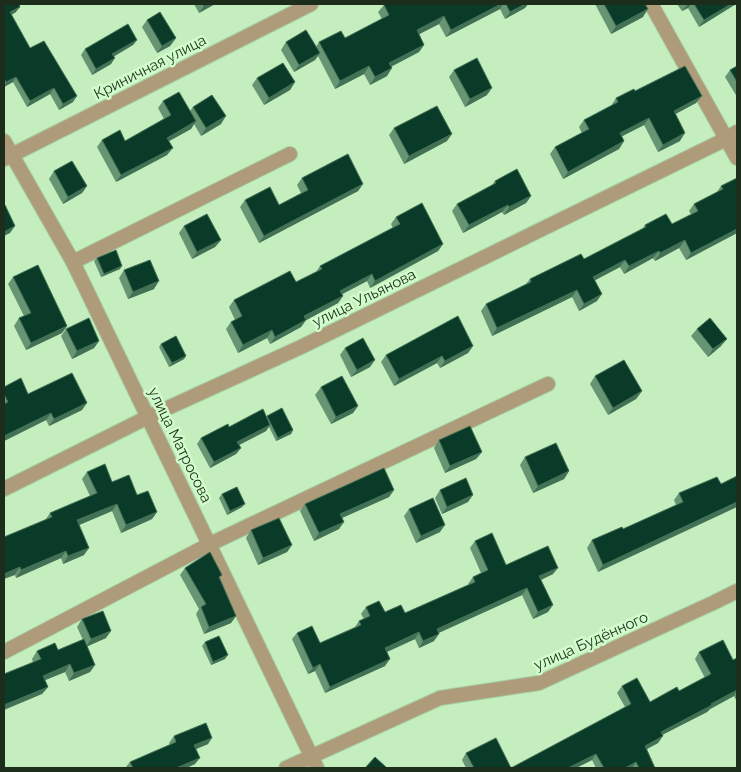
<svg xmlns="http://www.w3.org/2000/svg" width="741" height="772" viewBox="0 0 741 772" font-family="Raleway,sans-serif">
  <rect width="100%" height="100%" fill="#c4eebe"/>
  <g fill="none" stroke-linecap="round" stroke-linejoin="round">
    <defs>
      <g id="minor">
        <path d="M651,4L737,158"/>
        <path d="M4,141L73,262L317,768"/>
        <path d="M4,159L311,4"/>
        <path d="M73,262L290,154"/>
        <path d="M4,489L148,417L301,347L726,139L737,132"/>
        <path d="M4,652L210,544L548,384"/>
        <path d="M286,768L440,698L539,683L715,602L737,591"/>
      </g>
    </defs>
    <use href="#minor" stroke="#a6cba1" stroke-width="16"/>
    <use href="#minor" stroke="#ae9b7a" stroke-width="14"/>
  </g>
  <g fill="#679473">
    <path d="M4,4L16,12L11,15L30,48L73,102L59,110L50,94L27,107L13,82L4,87Z"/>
    <path d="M194,4H215L199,13Z"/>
    <path d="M386,4H528L525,8L505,19L500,9L446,37L439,24L419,34L424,45L419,52L391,67L387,76L370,85L364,74L335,89L318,56L315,60L294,72L281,50L286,42L316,47L319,42L345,38L382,19L378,12L384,5Z"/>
    <path d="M595,4H645L643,17L611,34Z"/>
    <path d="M677,4H736L699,27L688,8L682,11Z"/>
    <path d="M147,20L176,38L170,46L157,53L142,27Z"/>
    <path d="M137,40L133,45L114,56L111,64L92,75L81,55L85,49Z"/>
    <path d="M737,66V97L725,77L730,70Z"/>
    <path d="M454,70L487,95L465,107L449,77Z"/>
    <path d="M257,78L295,82L290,90L264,105L252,85Z"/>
    <path d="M635,91L696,103L675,114L680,141L658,152L644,125L621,137L624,141L619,149L563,179L550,154L555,147L582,133L579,127L584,120L611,106L616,98Z"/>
    <path d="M163,101L190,111L193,107L221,124L201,136L194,124L191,129L169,141L167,155L116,182L97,147L102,140L125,141L164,119L158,108Z"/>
    <path d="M394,128L447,141L404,164L389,135Z"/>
    <path d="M54,171L87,186L82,193L63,204L49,179Z"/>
    <path d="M302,178L363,184L358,191L259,243L240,207L245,200L279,205L301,193L297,185Z"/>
    <path d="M737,178V233L686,260L679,248L655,261L653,258L624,274L620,267L595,280L597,301L579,311L572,297L492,336L481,311L486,304L526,284L530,279L584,259L643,228L645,225L672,224L691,214L689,211L694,204L717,192L721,186Z"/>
    <path d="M495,181L531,196L526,203L504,215L502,212L463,233L452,211L457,204L492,185Z"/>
    <path d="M396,217L443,244L438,251L370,288L367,281L342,294L343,296L338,303L306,320L301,327L270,344L267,338L238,353L226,329L231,322L235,320L229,307L234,300L296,282L316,272L320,266L393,228L391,224Z"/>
    <path d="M184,226L221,240L215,247L192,259L179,233Z"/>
    <path d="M97,258L120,269L101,277L94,261Z"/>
    <path d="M124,270L154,289L128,299L119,278Z"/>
    <path d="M13,277L67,326L62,333L26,350L14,326L19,318L24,316L8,284Z"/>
    <path d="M66,329L99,341L94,348L72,359L61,336Z"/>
    <path d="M697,329L721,346L708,357L691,336Z"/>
    <path d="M161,344L186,356L184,359L169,367L159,347Z"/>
    <path d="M473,346L468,353L440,368L437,363L394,386L381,362L386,355Z"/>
    <path d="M345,348L370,367L351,377L340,355Z"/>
    <path d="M595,376L642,391L636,399L608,415L590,384Z"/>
    <path d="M4,387L28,394L82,410L49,426L46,420L4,441Z"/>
    <path d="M321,387L358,406L353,413L331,424L315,395Z"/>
    <path d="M267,416L293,430L291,434L276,441L269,427L266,431L239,445L241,448L236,454L210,468L197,444L201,438L229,427L267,417Z"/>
    <path d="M439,440L482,452L476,459L445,473L434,448Z"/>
    <path d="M525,457L569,471L564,479L533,493L520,465Z"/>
    <path d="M87,472L112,482L137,495L157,512L152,519L121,533L112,511L79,525L84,555L63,564L61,558L16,578L15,575L46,519L50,513L90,496L82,479Z"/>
    <path d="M721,484L598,572L587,548L592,540L623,529L676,505L674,500L679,493Z"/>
    <path d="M394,490L389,497L342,518L339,529L314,541L300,511L305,504Z"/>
    <path d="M440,490L468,502L442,514L435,498Z"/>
    <path d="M222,494L242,507L227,515L219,498Z"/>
    <path d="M409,509L440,532L416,543L404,516Z"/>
    <path d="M251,530L292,545L287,552L258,565L246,538Z"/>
    <path d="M475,541L506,565L553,574L541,580L548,612L533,619L522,595L438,633L434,641L419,648L415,639L387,652L385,666L325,693L315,671L308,674L292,639L297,633L320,643L355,627L359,621L364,619L361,614L366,607L385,612L405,613L468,585V584L473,577L481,573L470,548Z"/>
    <path d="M185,568L220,578L236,616L231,623L204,634L196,614L199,609L180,575Z"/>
    <path d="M82,619L106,638L87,646L95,665L90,672L69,681L65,672L45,680L48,687L42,694L32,659L37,651L58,650L83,640L77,627Z"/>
    <path d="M205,642L225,659L211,665L202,646Z"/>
    <path d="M699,652L733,660L737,658V699L736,700L734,696L710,709L707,712L662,735L658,743L647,749L655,768H596L592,760L576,768H466L462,760L466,753L511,768L625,707L617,693L622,686L650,702L679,691L705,678L695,659Z"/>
    <path d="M174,736L208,744L196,749L195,764L186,768H125L130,762L170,745L169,743Z"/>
  </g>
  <g fill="#427155">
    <path d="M208,4H215L199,13L204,6Z"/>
    <path d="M501,4H503L500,9L446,37L451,30Z"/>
    <path d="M525,4H528L525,8L505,19L510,12Z"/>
    <path d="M689,4H691L688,8L682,11L687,5Z"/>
    <path d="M731,4H736L699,27L704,20Z"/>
    <path d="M20,7L16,12L6,18L10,12Z"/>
    <path d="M648,9L643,17L611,34L616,26Z"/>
    <path d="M444,16L439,24L412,38L417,30Z"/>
    <path d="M176,38L170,46L157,53L162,46Z"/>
    <path d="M137,40L133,45L108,60L112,54Z"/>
    <path d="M424,45L419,52L384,70L389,63Z"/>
    <path d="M320,53L315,60L294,72L299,65Z"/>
    <path d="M115,58L111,64L92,75L96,69Z"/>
    <path d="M369,66L364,74L335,89L340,81Z"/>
    <path d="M392,68L387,76L370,85L375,77Z"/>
    <path d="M16,77L13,82L4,87L6,82Z"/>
    <path d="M295,82L290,90L264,105L269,98Z"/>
    <path d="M54,88L50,94L27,107L30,101Z"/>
    <path d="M492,88L487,95L465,107L470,99Z"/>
    <path d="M77,96L73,102L59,110L63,104Z"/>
    <path d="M702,96L696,103L668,118L674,111Z"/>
    <path d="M226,116L221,124L201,136L206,128Z"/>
    <path d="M649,118L644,125L614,140L620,133Z"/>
    <path d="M196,121L191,129L162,145L167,138Z"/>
    <path d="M685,133L680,141L658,152L663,145Z"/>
    <path d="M452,134L447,141L404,164L409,156Z"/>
    <path d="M624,141L619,149L563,179L568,172Z"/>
    <path d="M173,148L167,155L116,182L121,175Z"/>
    <path d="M363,184L358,191L259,243L264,236Z"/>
    <path d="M87,186L82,193L63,204L68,197Z"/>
    <path d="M531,196L526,203L504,215L509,207Z"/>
    <path d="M508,205L502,212L463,233L469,225Z"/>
    <path d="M15,226L10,233L4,236V232Z"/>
    <path d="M737,229V233L686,260L691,253Z"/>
    <path d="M221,240L215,247L192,259L197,252Z"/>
    <path d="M685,240L679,248L655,261L660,253Z"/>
    <path d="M443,244L438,251L370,288L375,281Z"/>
    <path d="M659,251L653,258L624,274L629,266Z"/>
    <path d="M625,260L620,267L588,284L593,277Z"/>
    <path d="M122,266L120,269L101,277L104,274Z"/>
    <path d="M372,274L367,281L335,298L340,291Z"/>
    <path d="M159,281L154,289L128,299L133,292Z"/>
    <path d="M577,290L572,297L492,336L497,328Z"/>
    <path d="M602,294L597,301L579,311L584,304Z"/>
    <path d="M343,296L338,303L299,324L304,316Z"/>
    <path d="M306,320L301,327L270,344L275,337Z"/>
    <path d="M67,326L62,333L26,350L31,343Z"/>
    <path d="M272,330L267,338L238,353L243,345Z"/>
    <path d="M727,339L721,346L708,357L713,349Z"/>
    <path d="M99,341L94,348L72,359L77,351Z"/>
    <path d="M473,346L468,353L440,368L445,361Z"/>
    <path d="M186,356L184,359L169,367L172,363Z"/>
    <path d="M442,356L437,363L394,386L399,379Z"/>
    <path d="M375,360L370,367L351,377L357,370Z"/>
    <path d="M642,391L636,399L608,415L613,408Z"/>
    <path d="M87,403L82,410L49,426L54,419Z"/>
    <path d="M358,406L353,413L331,424L336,417Z"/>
    <path d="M51,413L46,420L4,441V436Z"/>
    <path d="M270,425L266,431L233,448L237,442Z"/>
    <path d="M293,430L291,434L276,441L278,438Z"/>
    <path d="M241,448L236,454L210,468L214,462Z"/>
    <path d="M482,452L476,459L445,473L450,466Z"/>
    <path d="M569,471L564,479L533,493L538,486Z"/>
    <path d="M394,490L389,497L335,521L340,514Z"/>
    <path d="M473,495L468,502L442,514L447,507Z"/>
    <path d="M737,502V507L598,572L603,565Z"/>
    <path d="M117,504L112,511L72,528L77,520Z"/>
    <path d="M245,504L242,507L227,515L230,511Z"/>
    <path d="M157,512L152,519L121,533L126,525Z"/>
    <path d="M344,522L339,529L314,541L319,533Z"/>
    <path d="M445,525L440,532L416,543L421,536Z"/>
    <path d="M292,545L287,552L258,565L263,558Z"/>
    <path d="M89,548L84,555L63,564L68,556Z"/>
    <path d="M66,551L61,558L16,578L21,570Z"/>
    <path d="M20,567L15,575L4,579V574Z"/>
    <path d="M558,568L553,574L534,583L539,576Z"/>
    <path d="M527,588L522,595L432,636L437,629Z"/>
    <path d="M553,605L548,612L533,619L538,612Z"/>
    <path d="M236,616L231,623L204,634L209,627Z"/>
    <path d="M111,631L106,638L86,647L91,639Z"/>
    <path d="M419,632L415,639L380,655L385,648Z"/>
    <path d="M439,634L434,641L419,648L423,641Z"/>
    <path d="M228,655L225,659L211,665L213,662Z"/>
    <path d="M390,659L385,666L325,693L330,687Z"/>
    <path d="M70,664L65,672L38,683L43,676Z"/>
    <path d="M320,664L315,671L308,674L313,668Z"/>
    <path d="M95,665L90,672L69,681L74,673Z"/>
    <path d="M48,687L42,694L4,710V705Z"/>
    <path d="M737,690L734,696L710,709L707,712L656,738L661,732Z"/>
    <path d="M663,736L658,743L641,752L645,746Z"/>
    <path d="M212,738L208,744L189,752L194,745Z"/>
    <path d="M596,754L592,760L576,768H568Z"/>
    <path d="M200,758L195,764L186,768H176Z"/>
    <path d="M636,762L632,768H625Z"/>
  </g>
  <g fill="#0a3b28" stroke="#427155">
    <path d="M4,4H19L20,7L10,12L30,48L44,41L77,96L63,104L54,88L30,101L16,77L6,82L4,78Z"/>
    <path d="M202,4H208L204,6Z"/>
    <path d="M386,4H501L451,30L444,16L417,30L424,45L389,63L392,68L375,77L369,66L340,81L319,42L341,31L345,38L389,15L384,5Z"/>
    <path d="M506,4H525L510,12Z"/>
    <path d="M604,4H645L648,9L616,26Z"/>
    <path d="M694,4H731L704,20Z"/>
    <path d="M160,12L176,38L162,46L147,20Z"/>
    <path d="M128,24L137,40L112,54L115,58L96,69L85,49Z"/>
    <path d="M306,30L320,53L299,65L286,42Z"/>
    <path d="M477,58L492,88L470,99L454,70Z"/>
    <path d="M283,63L295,82L269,98L257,78Z"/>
    <path d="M685,66L702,96L674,111L685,133L663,145L649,118L620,133L624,141L568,172L555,147L589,129L584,120L618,102L616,98L634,89L635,91Z"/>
    <path d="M737,66V82L730,70Z"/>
    <path d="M179,92L196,121L167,138L173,148L121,175L102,140L120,130L125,141L171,115L163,101Z"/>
    <path d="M212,95L226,116L206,128L193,107Z"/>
    <path d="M437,106L452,134L409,156L394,128Z"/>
    <path d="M348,154L363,184L264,236L245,200L270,187L279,205L308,190L302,178Z"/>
    <path d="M72,161L87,186L68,197L54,171Z"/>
    <path d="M517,169L531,196L509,207L508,205L469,225L457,204L496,183L495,181Z"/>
    <path d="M737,178V229L691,253L685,240L660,253L659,251L629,266L625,260L593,277L602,294L584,304L577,290L497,328L486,304L531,282L530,279L581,254L584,259L646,227L645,225L666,214L672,224L698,211L694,204L723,189L721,186Z"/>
    <path d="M422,203L443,244L375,281L372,274L340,291L343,296L304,316L306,320L275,337L272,330L243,345L231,322L242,316L234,300L290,271L296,282L322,269L320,266L400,224L396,217Z"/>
    <path d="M5,205L15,226L4,232V206Z"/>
    <path d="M207,214L221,240L197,252L184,226Z"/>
    <path d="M116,250L122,266L104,274L97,258Z"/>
    <path d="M150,260L159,281L133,292L124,270Z"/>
    <path d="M38,265L67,326L31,343L19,318L31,313L13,277Z"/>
    <path d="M458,316L473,346L445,361L442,356L399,379L386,355Z"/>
    <path d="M89,318L99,341L77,351L66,329Z"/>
    <path d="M710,318L727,339L713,349L697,329Z"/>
    <path d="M176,336L186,356L172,363L161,344Z"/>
    <path d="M363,338L375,360L357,370L345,348Z"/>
    <path d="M624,360L642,391L613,408L595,376Z"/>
    <path d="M72,373L87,403L54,419L51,413L4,436V404L8,402L4,394V387L21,378L28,394Z"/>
    <path d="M342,376L358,406L336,417L321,387Z"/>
    <path d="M282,408L293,430L278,438L267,416Z"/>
    <path d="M263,409L270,425L237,442L241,448L214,462L201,438L228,424L229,427Z"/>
    <path d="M470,426L482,452L450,466L439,440Z"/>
    <path d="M556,443L569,471L538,486L525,457Z"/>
    <path d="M105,464L112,482L129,475L137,495L148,491L157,512L126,525L117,504L77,520L89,548L68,556L66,551L21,570L20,567L4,574V537L52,517L50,513L97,493L87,472Z"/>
    <path d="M384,468L394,490L340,514L344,522L319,533L305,504Z"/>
    <path d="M737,476V502L603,565L592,540L622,527L623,529L683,502L679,493L717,477L721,484Z"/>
    <path d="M466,478L473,495L447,507L440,490Z"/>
    <path d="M237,487L245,504L230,511L222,494Z"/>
    <path d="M433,498L445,525L421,536L409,509Z"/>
    <path d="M279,518L292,545L263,558L251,530Z"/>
    <path d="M492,533L506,565L548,546L558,568L539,576L553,605L538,612L527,588L437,629L439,634L423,641L419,632L385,648L390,659L330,687L320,664L313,668L297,633L312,626L320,643L361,625L359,621L370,616L366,607L379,601L385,612L401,605L405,613L475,582L473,577L488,570L475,541Z"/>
    <path d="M210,552L222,575L219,577L236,616L209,627L201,607L206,604L185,568Z"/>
    <path d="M103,611L111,631L91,639L82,619Z"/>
    <path d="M219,636L228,655L213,662L205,642Z"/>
    <path d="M84,639L95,665L74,673L70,664L43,676L48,687L4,705V674L41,659L37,651L55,643L58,650Z"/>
    <path d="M723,640L733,660L737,658V690L711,704L712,705L661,732L663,736L645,746L655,768H639L636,762L625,768H604L596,754L568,768H474L466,753L496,738L511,768L631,704L622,686L637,678L650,702L677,687L679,691L711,674L699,652Z"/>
    <path d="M206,723L212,738L194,745L200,758L176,768H133L130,762L176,742L174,736Z"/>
    <path d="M375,757L387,768H365Z"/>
  </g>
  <g text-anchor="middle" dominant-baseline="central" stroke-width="5" stroke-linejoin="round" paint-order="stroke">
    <g font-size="15" fill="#1d2d1b" stroke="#d1fccb">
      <text transform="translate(150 67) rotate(-27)">Криничная улица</text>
      <text transform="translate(364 298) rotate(-26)">улица Ульянова</text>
      <text transform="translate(180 445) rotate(64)">улица Матросова</text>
      <text transform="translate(591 641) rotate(-24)">улица Будённого</text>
    </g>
  </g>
  <rect width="741" height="772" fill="none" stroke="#1d2d1b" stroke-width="10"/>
</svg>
